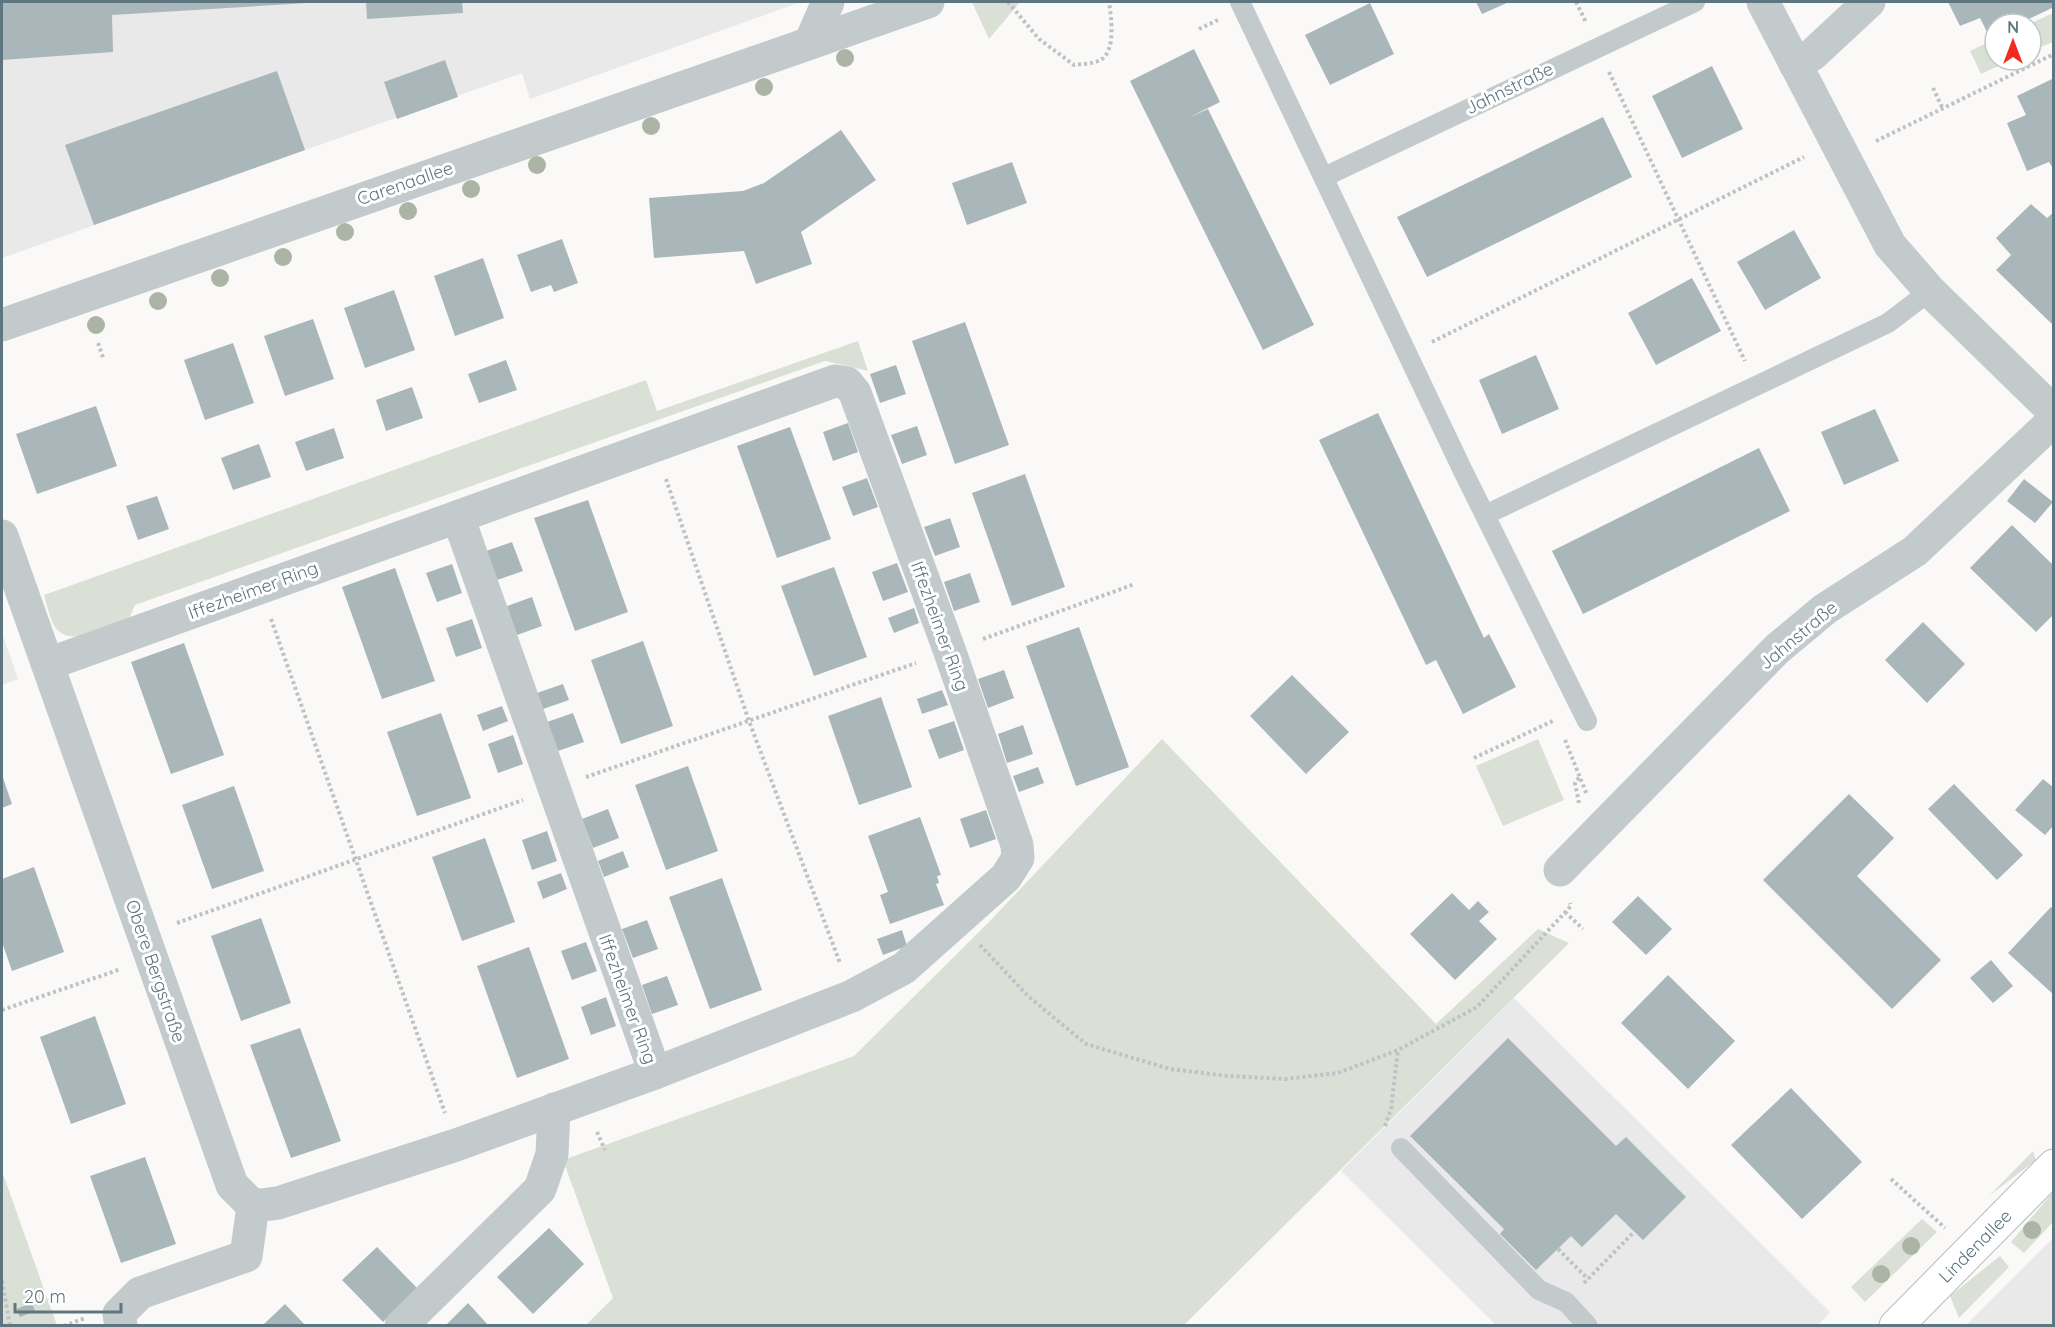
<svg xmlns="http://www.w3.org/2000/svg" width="2055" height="1327" viewBox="0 0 2055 1327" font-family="Quicksand,sans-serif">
  <rect width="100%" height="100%" fill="#faf9f7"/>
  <g fill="#e8e9e8">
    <path d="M2,2H797L798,3L530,99L522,73L2,258Z"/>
    <path d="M2,633L18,679L2,685Z"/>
    <path d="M1514,998L1830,1312L1817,1326L1496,1325L1341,1171Z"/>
    <path d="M2053,1238V1325H1966Z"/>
  </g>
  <g fill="#dbe0d6">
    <path d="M972,2H1020L989,39Z"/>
    <path d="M2053,13V42L2031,51V24H2029Z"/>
    <path d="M1995,39V60H2012L1981,74L1970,51Z"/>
    <path d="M858,341L868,371L825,361L135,605L128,621C110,627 70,649 55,627C50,619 47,605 44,595L646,380L657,411Z"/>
    <path d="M1162,739L1436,1024L1538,929L1569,943L1184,1325H586L613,1298L563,1160L854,1056L989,922Z"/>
    <path d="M1538,739L1564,800L1503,826L1476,766Z"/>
    <path d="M2033,1151L2036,1160L1989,1196Z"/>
    <path d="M2,1171L51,1309L57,1325H2Z"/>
    <path d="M2053,1192V1222L2024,1253L2011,1242Z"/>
    <path d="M1922,1219L1937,1232L1865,1302L1851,1287Z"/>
    <path d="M2000,1256L2009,1267L1959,1318L1950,1296Z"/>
  </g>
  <g fill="#a9b6ba">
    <path d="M2,2H307V3L112,15L113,52L2,60Z"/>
    <path d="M366,2H462L463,13L367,19Z"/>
    <path d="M1476,2H1509L1482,14Z"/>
    <path d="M1948,2H2054V7L2018,24H1995V35L1990,38L1980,18L1960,26Z"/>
    <path d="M1370,3L1394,54L1330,85L1305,35Z"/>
    <path d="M1194,49L1220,102L1188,118L1208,109L1314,325L1263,350L1130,81Z"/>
    <path d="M445,60L458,97L397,119L384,82Z"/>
    <path d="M1712,66L1743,129L1682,158L1652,96Z"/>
    <path d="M277,71L305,150L94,225L65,145Z"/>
    <path d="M2054,78V170L2049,162L2027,171L2007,123L2026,115L2017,96Z"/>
    <path d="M1603,117L1632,177L1427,277L1397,217Z"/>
    <path d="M841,130L876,180L801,232L812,264L756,284L744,251L654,258L649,198L743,191L764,183Z"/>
    <path d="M1012,162L1027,203L967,225L952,183Z"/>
    <path d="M2031,204L2047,218L2054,212V326L1996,270L2011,255L1996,238Z"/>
    <path d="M1794,230L1821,278L1765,310L1737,262Z"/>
    <path d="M562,239L578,283L554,292L551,285L531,292L517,255Z"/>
    <path d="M483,258L504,318L455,336L434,276Z"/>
    <path d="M1692,278L1721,331L1656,365L1628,313Z"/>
    <path d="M394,290L415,350L365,368L344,308Z"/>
    <path d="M313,319L334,379L285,396L264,336Z"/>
    <path d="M965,322L1009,445L955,464L912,341Z"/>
    <path d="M233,343L254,403L205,420L184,360Z"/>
    <path d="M1536,355L1559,409L1502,434L1479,380Z"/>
    <path d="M506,360L517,390L479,403L468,374Z"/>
    <path d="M896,365L906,394L880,403L870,374Z"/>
    <path d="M412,387L423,418L386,431L376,400Z"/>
    <path d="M96,406L117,466L37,494L16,434Z"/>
    <path d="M1875,409L1899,461L1844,485L1821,432Z"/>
    <path d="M1378,413L1484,638L1489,634L1516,687L1463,714L1436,660L1426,665L1319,440Z"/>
    <path d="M848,423L858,452L833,461L823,432Z"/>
    <path d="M917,426L927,455L902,464L891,435Z"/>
    <path d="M790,427L831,539L777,558L737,446Z"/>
    <path d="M334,428L344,458L306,471L295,442Z"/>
    <path d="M259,444L271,477L233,490L221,458Z"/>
    <path d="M1759,448L1790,511L1583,614L1552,551Z"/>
    <path d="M1025,474L1065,587L1012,606L972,493Z"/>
    <path d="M867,478L878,507L853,516L842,487Z"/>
    <path d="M2024,479L2053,502L2035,523L2007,501Z"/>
    <path d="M157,496L169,529L138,540L126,506Z"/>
    <path d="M588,500L628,612L575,631L534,518Z"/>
    <path d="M950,518L960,547L935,556L924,527Z"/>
    <path d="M2012,525L2054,566V614L2036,632L1970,568Z"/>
    <path d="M512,542L523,571L497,580L486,551Z"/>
    <path d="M897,563L908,592L883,601L872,572Z"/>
    <path d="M452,564L462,593L437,602L426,573Z"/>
    <path d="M834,567L867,657L814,676L781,586Z"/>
    <path d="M395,568L435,681L382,699L342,587Z"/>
    <path d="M970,573L980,602L954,611L944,582Z"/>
    <path d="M532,597L542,626L517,635L507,606Z"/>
    <path d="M914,608L919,623L894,633L888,618Z"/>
    <path d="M472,619L482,648L456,657L446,628Z"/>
    <path d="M1923,622L1965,664L1927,703L1885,660Z"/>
    <path d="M1079,627L1129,767L1076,786L1026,646Z"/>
    <path d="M643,641L673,726L621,744L591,660Z"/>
    <path d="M184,643L224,755L171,774L131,662Z"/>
    <path d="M1004,670L1014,698L988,708L978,679Z"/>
    <path d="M1292,675L1349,732L1306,774L1250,716Z"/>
    <path d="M563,684L569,700L543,709L537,693Z"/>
    <path d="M942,690L948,705L922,714L917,699Z"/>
    <path d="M881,697L912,787L859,805L828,716Z"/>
    <path d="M502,706L508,721L483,731L477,715Z"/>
    <path d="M441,713L471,798L417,816L387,732Z"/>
    <path d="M573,713L584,742L558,751L547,722Z"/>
    <path d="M954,721L964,750L939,759L928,730Z"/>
    <path d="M1023,725L1033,754L1007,763L998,734Z"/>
    <path d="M513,735L523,764L498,773L488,744Z"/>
    <path d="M688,766L718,851L666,870L635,785Z"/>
    <path d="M1038,767L1044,783L1019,792L1013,776Z"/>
    <path d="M2,775L12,804L2,808Z"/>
    <path d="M2043,779L2054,788V825L2045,835L2015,810Z"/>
    <path d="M1954,784L2023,855L1997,880L1928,809Z"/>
    <path d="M234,786L264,871L212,889L182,805Z"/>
    <path d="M1849,794L1894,838L1857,876L1941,960L1892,1009L1763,880Z"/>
    <path d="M608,809L619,838L593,848L582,819Z"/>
    <path d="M986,810L996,839L970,848L960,819Z"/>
    <path d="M920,817L941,875L937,876L939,883L936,884L944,905L890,924L880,895L888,892L868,836Z"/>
    <path d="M547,831L557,861L532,870L522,840Z"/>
    <path d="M485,838L515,922L462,941L432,857Z"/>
    <path d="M623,851L629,867L604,877L598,861Z"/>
    <path d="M34,867L64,952L12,971L2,942V879Z"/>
    <path d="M561,873L567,889L543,899L537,882Z"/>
    <path d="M722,878L762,990L710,1009L669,897Z"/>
    <path d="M1452,893L1469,910L1478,901L1489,912L1479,921L1497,939L1455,980L1410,934Z"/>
    <path d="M1638,896L1672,929L1646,955L1612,922Z"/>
    <path d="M2051,907L2054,909V995L2008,953Z"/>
    <path d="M261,918L291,1003L241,1021L211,936Z"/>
    <path d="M647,920L658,949L633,958L622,929Z"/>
    <path d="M902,930L907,946L883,955L877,939Z"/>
    <path d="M586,942L597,971L572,980L561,951Z"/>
    <path d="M529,947L569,1059L517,1078L477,966Z"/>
    <path d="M1991,960L2013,986L1993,1003L1970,978Z"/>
    <path d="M1668,975L1735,1041L1688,1089L1621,1023Z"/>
    <path d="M667,976L678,1005L652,1014L642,985Z"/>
    <path d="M606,997L616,1026L591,1035L581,1007Z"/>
    <path d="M95,1016L126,1104L71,1124L40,1037Z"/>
    <path d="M300,1028L341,1141L291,1158L250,1045Z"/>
    <path d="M1508,1038L1616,1146L1626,1137L1686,1197L1643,1240L1616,1214L1582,1247L1571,1236L1536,1270L1500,1234L1504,1229L1410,1136Z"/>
    <path d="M1791,1088L1862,1162L1802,1219L1731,1145Z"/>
    <path d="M145,1157L176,1244L121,1263L90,1176Z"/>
    <path d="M549,1228L584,1264L533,1314L497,1277Z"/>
    <path d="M377,1247L418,1289L383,1322L342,1280Z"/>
    <path d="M32,1303L35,1311L20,1317L16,1309Z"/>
    <path d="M468,1303L489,1326H445Z"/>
    <path d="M285,1304L306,1326H262Z"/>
  </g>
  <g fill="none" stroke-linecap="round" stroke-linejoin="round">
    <defs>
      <path id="secondary" d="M1896,1326L2054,1166"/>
    </defs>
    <use href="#secondary" stroke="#b5bec1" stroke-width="35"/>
    <g stroke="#bdc2c4" stroke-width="4" stroke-dasharray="3 3" stroke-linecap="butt">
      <path d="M1008,2L1039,39L1074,65C1082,64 1095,64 1102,59C1116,49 1111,16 1109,2"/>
      <path d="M1576,2L1586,22"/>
      <path d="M1199,29L1220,19"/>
      <path d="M1609,72L1745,361"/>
      <path d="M1933,88L1943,109"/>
      <path d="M1876,141L2054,54"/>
      <path d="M1432,342L1804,157"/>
      <path d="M98,343L104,360"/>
      <path d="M666,479L749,721L840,963"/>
      <path d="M271,619L445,1113"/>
      <path d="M983,639L1135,584"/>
      <path d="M1565,740L1587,795"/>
      <path d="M1474,758L1555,720"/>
      <path d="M586,777L916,663"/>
      <path d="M1579,803L1575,783L1580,776"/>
      <path d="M1565,912L1583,929"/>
      <path d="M177,923L523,800"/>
      <path d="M980,945L1029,997L1086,1044L1170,1069L1228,1076L1285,1079L1338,1073L1398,1050L1477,1007L1571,906L1570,903"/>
      <path d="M2,1010L121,969"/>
      <path d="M1385,1126L1391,1109L1398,1050"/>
      <path d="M597,1132L605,1150"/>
      <path d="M1891,1179L1945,1228"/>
      <path d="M1558,1249L1588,1279"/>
      <path d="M2,1281L10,1326"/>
      <path d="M1584,1283L1634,1232"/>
      <path d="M64,1326L85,1318"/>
    </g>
    <g stroke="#c2cacc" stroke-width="20">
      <path d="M1240,2L1463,471L1587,721"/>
      <path d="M1324,177L1695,2"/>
      <path d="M1485,515L1888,323L1930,291"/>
      <path d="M1401,1148L1539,1290L1566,1302L1588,1326"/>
    </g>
    <g stroke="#c2cacc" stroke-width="33">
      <path d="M1763,2L1890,245L1930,291L2054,412"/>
      <path d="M810,43L828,2"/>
      <path d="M1795,64L1812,55L1869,2"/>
      <path d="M2,325L928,2"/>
      <path d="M458,517L655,1073"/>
      <path d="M2,536L232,1185L253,1206"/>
      <path d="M48,664L835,381L847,383L855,393L950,652L1017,845L1018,858L1006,877L904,968L852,996L655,1073L456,1145L278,1203L253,1206"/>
      <path d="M1560,870L1777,649L1825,609L1915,551L2054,420"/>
      <path d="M121,1326L119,1314L140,1293L246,1256L253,1206"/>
      <path d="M401,1326L540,1189L552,1154L554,1109"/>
    </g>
    <use href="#secondary" stroke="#fff" stroke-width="33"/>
  </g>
  <g fill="#abb4a5">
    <circle cx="845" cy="58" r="9"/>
    <circle cx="764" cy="87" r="9"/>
    <circle cx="651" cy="126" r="9"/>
    <circle cx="537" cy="165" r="9"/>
    <circle cx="471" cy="189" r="9"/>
    <circle cx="408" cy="211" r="9"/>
    <circle cx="345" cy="232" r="9"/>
    <circle cx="283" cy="257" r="9"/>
    <circle cx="220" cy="278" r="9"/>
    <circle cx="158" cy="301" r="9"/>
    <circle cx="96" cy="325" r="9"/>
    <circle cx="2032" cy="1230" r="9"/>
    <circle cx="1911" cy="1246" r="9"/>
    <circle cx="1881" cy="1274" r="9"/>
  </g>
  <g text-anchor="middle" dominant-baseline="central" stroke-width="6" stroke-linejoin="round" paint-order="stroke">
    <g font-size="18" fill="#5e767f" stroke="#fff">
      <text transform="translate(1509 88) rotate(-26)">Jahnstraße</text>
      <text transform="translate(405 183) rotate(-19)">Carenaallee</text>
      <text transform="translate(253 590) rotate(-20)">Iffezheimer Ring</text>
      <text transform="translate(940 626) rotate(70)">Iffezheimer Ring</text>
      <text transform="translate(1798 635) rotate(-40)">Jahnstraße</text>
      <text transform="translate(156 971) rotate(71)">Obere Bergstraße</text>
      <text transform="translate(628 999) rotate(70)">Iffezheimer Ring</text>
      <text transform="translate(1975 1246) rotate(-45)">Lindenallee</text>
    </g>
  </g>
  <rect width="2055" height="1327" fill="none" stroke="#5e767f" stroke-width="6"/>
  <g transform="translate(2013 42)"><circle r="28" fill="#ffffff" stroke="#bfc8cc" stroke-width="1.5"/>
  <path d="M0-4.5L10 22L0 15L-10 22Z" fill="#f22a1f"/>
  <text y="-9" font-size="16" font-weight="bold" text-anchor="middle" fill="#5e767f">N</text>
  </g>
  <path d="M15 1303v9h106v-9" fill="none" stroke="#5e767f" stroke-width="3"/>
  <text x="24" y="1303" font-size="18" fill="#5e767f" stroke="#ffffff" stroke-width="4.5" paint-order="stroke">20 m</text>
</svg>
